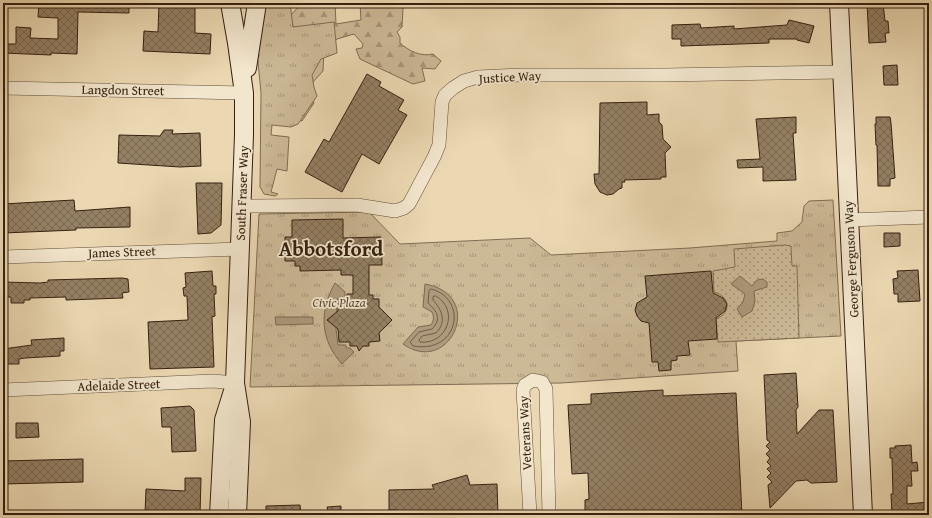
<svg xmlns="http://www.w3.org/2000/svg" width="932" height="518" viewBox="0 0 932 518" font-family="'Gentium Book Plus',serif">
  <defs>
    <pattern id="forest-firs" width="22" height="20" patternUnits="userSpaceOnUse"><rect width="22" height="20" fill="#ccb996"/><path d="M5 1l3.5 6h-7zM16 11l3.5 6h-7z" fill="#a69679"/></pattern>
    <pattern id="park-tufts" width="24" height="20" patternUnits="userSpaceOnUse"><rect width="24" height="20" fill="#ccb996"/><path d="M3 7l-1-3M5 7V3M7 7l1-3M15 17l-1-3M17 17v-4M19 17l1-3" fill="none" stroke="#a69679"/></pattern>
    <pattern id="garden-dots" width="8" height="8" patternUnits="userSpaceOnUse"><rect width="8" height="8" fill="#ccb996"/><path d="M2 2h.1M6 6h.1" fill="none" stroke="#a69679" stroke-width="1.8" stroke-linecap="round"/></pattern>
    <pattern id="building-cross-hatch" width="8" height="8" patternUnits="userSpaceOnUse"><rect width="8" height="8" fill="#948064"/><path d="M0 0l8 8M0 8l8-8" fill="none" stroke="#7a6851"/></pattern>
  </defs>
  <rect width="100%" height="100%" fill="#ebd8b2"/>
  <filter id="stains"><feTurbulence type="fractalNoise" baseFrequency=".005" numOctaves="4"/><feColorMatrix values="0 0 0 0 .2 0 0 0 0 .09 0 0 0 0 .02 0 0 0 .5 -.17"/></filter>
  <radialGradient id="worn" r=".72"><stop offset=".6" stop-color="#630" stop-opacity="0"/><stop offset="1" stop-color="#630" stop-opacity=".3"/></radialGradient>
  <path fill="url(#forest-firs)" stroke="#806c53" d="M306,3H335L336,24L361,20L360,3H401L403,8L402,27L397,32L400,37V43C409,51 421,57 433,54L441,61L435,69L422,68L425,81L413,84L360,59L356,49L362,48L363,44L354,34L337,39L324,52L323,71L313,82L312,97L314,103L302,121L290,118L295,33L290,16L301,4Z"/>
  <g fill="url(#park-tufts)" stroke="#806c53">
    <path d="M264,3H290L293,27L334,22L337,53L321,59L312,75L314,87L317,96L298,124L291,127L272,125L271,135L289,137L287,171L277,169L271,192L278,194L275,196L264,194L260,187L261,93L257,51Z"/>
    <path d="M833,200L841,336L736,341L738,371L561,383L250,387L259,214L369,212L400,244L530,238L551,255L690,248L777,241V233L792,231L802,222L804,206L809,201Z"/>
  </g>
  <path fill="url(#garden-dots)" stroke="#806c53" d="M785,245L791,246L792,266H797L799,338L718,342L716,319C732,313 730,296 714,292L713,271L735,267L734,249Z"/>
  <g fill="#ad997b" stroke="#7d6950">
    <path d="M740,276L752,286L757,280L763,279L767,282V287L754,291L755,301L752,311L742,317L737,309L743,302L745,294L731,284Z"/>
    <path d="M335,283L345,292V298L337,299L336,329L338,345H346V348H350L354,352L342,364C320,340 319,311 335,283Z"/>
    <path d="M425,284C487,295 450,377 403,344L418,327L431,325C434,320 434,317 432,312L423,307Z"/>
    <path d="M275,317H313V324L276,325Z"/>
  </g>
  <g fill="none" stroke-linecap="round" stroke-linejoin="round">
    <g stroke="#715c46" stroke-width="1">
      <path d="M431,289C468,298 460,354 413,346L410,342L419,332L432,329C442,319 437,311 428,303L429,291Z"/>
      <path d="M436,296C460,310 447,345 420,342L419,340L422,336L436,333C447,322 442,310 433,300V297Z"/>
    </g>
  </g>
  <g fill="url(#building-cross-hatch)" stroke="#352010">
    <path d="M39,3H129V13L78,12L77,54L51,53V55L3,53V44H16V27L31,28L30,38L58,39V18L38,17Z"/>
    <path d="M159,3H195V33L211,34L210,54L143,51L144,31L158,32Z"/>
    <path d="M867,3H883L885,21H888L889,33H885L886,42L869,43Z"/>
    <path d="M789,20L814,26L809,43L797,40V39H769V43L681,46V39H672V25L700,24L701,28L734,26V29L787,25Z"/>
    <path d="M897,65L898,85H884L883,66Z"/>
    <path d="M367,74L381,82L379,86L404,100L398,110L407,115L379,164L362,154L342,192L305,172L324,139L329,142Z"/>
    <path d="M647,102V115L659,114V122L662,125L663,139L671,147L665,153L666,177H661V179L624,180L625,182H622V188L619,189L613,194L607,195L600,192L595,184L594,174H599L600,103Z"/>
    <path d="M796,117V133H793L796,180L763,181V167L738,168L737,160L760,159L756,119Z"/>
    <path d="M876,117H890L891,123L895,178L890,179V186H878L877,145H876L875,124H876Z"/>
    <path d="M164,130H173L172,134L200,133L201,166L180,167L118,163L119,135L160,136Z"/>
    <path d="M196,183H222L221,225L211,233L198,234Z"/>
    <path d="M74,200L75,211L130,207V227L76,228V230L3,233V204Z"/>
    <path d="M343,219V238L381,237L382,265H369V295H373V299H379V307L392,320L379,333L380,341L369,342V346H363L359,351L357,346H350V342H339L338,329L327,320L338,311V299H347V294H353V275H341V270L300,271V266H295V261H285V237H292V220Z"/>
    <path d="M884,233H900V246L884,247Z"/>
    <path d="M918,270L920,301L898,302V294H894L893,279L898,278L897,271Z"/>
    <path d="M212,271L213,286H216V294H214L215,316L212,317L214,367L150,369L148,322L188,320L187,296H184L183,288L186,287L185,273Z"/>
    <path d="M711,271L713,293L723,298L727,304L725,311L716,318L717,339L688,341L690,355L677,356V360L671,361V370L659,371L658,362H652L649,323L641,321L637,316L635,310L637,303L647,297L645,276Z"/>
    <path d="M122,278L128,279L129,292L122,293L123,298L66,300V297L30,298V300H24V303H11V297H3V282L40,283L48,282V280Z"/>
    <path d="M64,338V351H60V356L25,358L19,359V364H3V349L32,345L31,340Z"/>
    <path d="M796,373L798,407L796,410L797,434L819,410H833L837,482L811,483L807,480L796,481L770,508L768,485L772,482L767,477L771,473L767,469L771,466L767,462L770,458L766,454L770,450L766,446L770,442L767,440L764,375Z"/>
    <path d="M663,390V396L736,393L742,515H585V500L589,499L588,473L572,474L568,405L591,404V394Z"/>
    <path d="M190,406L194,410L196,451L172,452L171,427H162L161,408Z"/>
    <path d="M16,423H38L39,437L16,438Z"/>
    <path d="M911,445L912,463L917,462L918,471H911L912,486H907V504L929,502V515H892L891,494H893L892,458H890V448H895V446Z"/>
    <path d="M83,459V482L3,484V461Z"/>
    <path d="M467,475L470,485L497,484L498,515H396V510H389V490L434,489L432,485Z"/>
    <path d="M185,478H201L200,515H145L146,489L185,491Z"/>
    <path d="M300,505L301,515H266V506Z"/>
    <path d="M341,506V515H329L327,507Z"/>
  </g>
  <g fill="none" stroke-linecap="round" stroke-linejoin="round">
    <defs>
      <g id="street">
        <path d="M3,88L244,93"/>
        <path d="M242,206L357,205L395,211L404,208L409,204L434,157L439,145L442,102L445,95L453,88L464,81L478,77L521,75H664L842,72"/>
        <path d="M849,220L929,217"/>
        <path d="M3,257L240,249"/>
        <path d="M3,390L213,381L235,383"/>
        <path d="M530,515L523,390L525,385L533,380L542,382L546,389L549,515"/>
      </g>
      <g id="secondary">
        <path d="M230,3L237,43L244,93V135L235,383L241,422L237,515"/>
        <path d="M839,3L863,515"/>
        <path d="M247,68L257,3"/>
        <path d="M219,515L224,420L234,388"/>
      </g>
    </defs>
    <use href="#street" stroke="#624e38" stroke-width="14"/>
    <use href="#secondary" stroke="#352010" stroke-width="20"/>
    <use href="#street" stroke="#f2e6cd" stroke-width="13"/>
    <use href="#secondary" stroke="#f2e6cd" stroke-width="18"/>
  </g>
  <g text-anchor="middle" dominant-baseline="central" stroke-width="3.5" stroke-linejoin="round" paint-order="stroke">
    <g font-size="13" fill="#352010" stroke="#f2e6cd">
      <text transform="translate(510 77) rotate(-3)">Justice Way</text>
      <text transform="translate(123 90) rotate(1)">Langdon Street</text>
      <text transform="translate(242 193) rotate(-88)">South Fraser Way</text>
      <text transform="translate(122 252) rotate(-2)">James Street</text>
      <text transform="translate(851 259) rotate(-93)">George Ferguson Way</text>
      <text transform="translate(119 385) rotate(-2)">Adelaide Street</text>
      <text transform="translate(525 433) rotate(-93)">Veterans Way</text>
    </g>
    <g font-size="13" font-style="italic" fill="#5b4632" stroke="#f2e6cd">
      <text x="339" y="302">Civic Plaza</text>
    </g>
    <g font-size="21" font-weight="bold" fill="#352010" stroke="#f2e6cd">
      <text x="331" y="248">Abbotsford</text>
    </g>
  </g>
  <rect width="932" height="518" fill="none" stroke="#ebd8b2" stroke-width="16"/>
  <rect x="4" y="4" width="924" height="510" fill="none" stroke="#352010" stroke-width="2"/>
  <rect x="8" y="8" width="916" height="502" fill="none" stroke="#352010"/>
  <rect width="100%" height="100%" filter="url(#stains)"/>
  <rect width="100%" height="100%" fill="url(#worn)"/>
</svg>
